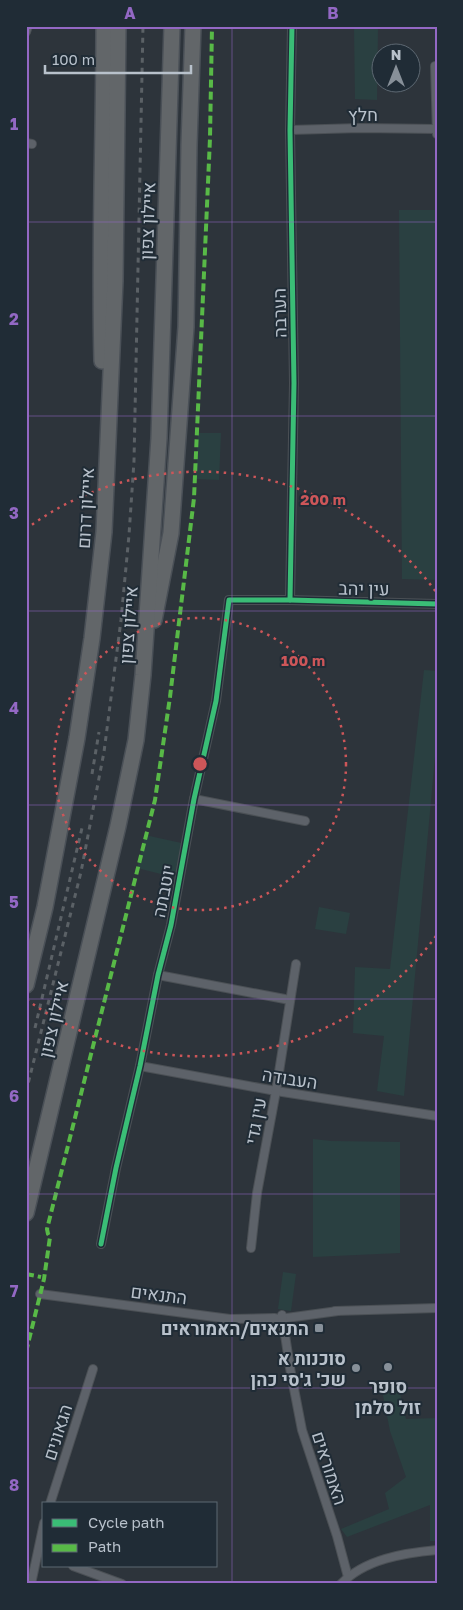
<svg xmlns="http://www.w3.org/2000/svg" width="463" height="1610" viewBox="0 0 463 1610" font-family="'Golos Text',Heebo,sans-serif">
  <rect width="100%" height="100%" fill="#2d343b"/>
  <g fill="#2a4041">
    <path d="M354,26H378L377,100L355,99Z"/>
    <path d="M399,210H437V580L402,579Z"/>
    <path d="M198,433H221L219,480L196,479Z"/>
    <path d="M424,670L437,671V735L404,1096L377,1091L384,1036L353,1033L355,967L390,969Z"/>
    <path d="M145,835L186,844L177,878L137,868Z"/>
    <path d="M319,907L350,913L346,934L315,929Z"/>
    <path d="M313,1139L331,1141L400,1142V1253L313,1257Z"/>
    <path d="M283,1272L296,1274L291,1311L278,1309Z"/>
    <path d="M399,1389L406,1419L437,1418V1541H430V1505L347,1537L341,1529L389,1509L385,1493L406,1477L390,1431L382,1390Z"/>
  </g>
  <g fill="none" stroke-linecap="round" stroke-linejoin="round">
    <defs>
      <g id="street">
        <path d="M26,32L28,26"/>
        <path d="M435,66L437,134"/>
        <path d="M290,130L360,128L437,129"/>
        <path d="M26,143L32,144"/>
        <path d="M290,600L294,383L290,130L292,26"/>
        <path d="M194,799L305,821"/>
        <path d="M158,975L290,1000"/>
        <path d="M140,1066L276,1091L437,1116"/>
        <path d="M101,1244L116,1168L140,1066L158,975L171,925L194,799L216,701L229,600H290L437,604"/>
        <path d="M251,1248L257,1193L276,1091L296,964"/>
        <path d="M40,1294L230,1319L274,1318L279,1319L338,1311"/>
        <path d="M335,1311L437,1308"/>
        <path d="M282,1315L290,1368L302,1430L337,1536L348,1577"/>
        <path d="M50,1504L93,1369"/>
        <path d="M73,1566L122,1584"/>
        <path d="M31,1584L44,1523"/>
        <path d="M341,1584C365,1559 404,1553 437,1550"/>
      </g>
      <g id="highway">
        <path d="M102,361C99,249 104,138 104,26"/>
        <path d="M154,620L171,533L186,327L189,145L193,26"/>
        <path d="M26,985L45,907L77,738L92,638L104,532L115,281L118,26"/>
        <path d="M26,1213L118,826L136,740L143,675L159,438L172,26"/>
      </g>
    </defs>
    <use href="#street" stroke="#4b5055" stroke-width="10"/>
    <use href="#highway" stroke="#4a5057" stroke-width="18"/>
    <use href="#street" stroke="#5d6269" stroke-width="8"/>
    <use href="#highway" stroke="#626669" stroke-width="15"/>
    <g stroke="#5b6166" stroke-width="3" stroke-dasharray="5 5" stroke-linecap="butt">
      <path d="M92,774L99,732"/>
      <path d="M35,1028L82,828"/>
      <path d="M26,1092L81,872L104,752L121,620L129,535L134,461L143,26"/>
    </g>
    <g stroke="#58b947" stroke-width="4" stroke-dasharray="8 4" stroke-linecap="butt">
      <path d="M26,1274L41,1277"/>
      <path d="M26,1352L44,1279L50,1237L48,1234L47,1229L155,800L170,697L194,498L210,138L212,27"/>
    </g>
    <defs>
      <g id="cycleway">
        <path d="M290,600L294,383L290,130L292,26"/>
        <path d="M101,1244L116,1168L140,1066L158,975L171,925L194,799L216,701L229,600H290L437,604"/>
      </g>
    </defs>
    <use href="#cycleway" stroke="#202c36" stroke-width="8"/>
    <use href="#cycleway" stroke="#3abd76" stroke-width="5"/>
  </g>
  <path fill="none" stroke="#9368c4" stroke-width="1" stroke-opacity="0.55" d="M232,26V1584M26,222H437M26,416H437M26,611H437M26,805H437M26,999H437M26,1194H437M26,1388H437"/>
  <g fill="none" stroke="#cd5659" stroke-width="2.5" stroke-dasharray="2.5 5">
    <circle cx="200" cy="764" r="146"/>
    <path d="M436 936A292 292 0 0 1 26 999M26 529A292 292 0 0 1 436 592"/>
  </g>
  <g fill="#879099" stroke="#202c36" stroke-width="2">
    <rect x="314" y="1323" width="10" height="10" rx="2.5"/>
    <circle cx="388" cy="1367" r="5"/>
    <circle cx="356" cy="1368" r="5"/>
  </g>
  <g text-anchor="middle" dominant-baseline="central" stroke-width="4" stroke-linejoin="round" paint-order="stroke">
    <g font-size="18" fill="#b8c1cb" stroke="#202c36">
      <text x="363" y="114">חלץ</text>
      <text transform="translate(147 221) rotate(-88)">איילון צפון</text>
      <text transform="translate(279 313) rotate(-91)">הערבה</text>
      <text transform="translate(85 508) rotate(-87)">איילון דרום</text>
      <text transform="translate(364 588) rotate(1)">עין יהב</text>
      <text transform="translate(128 625) rotate(-86)">איילון צפון</text>
      <text transform="translate(163 891) rotate(-79)">יוטבתה</text>
      <text transform="translate(53 1019) rotate(-77)">איילון צפון</text>
      <text transform="translate(290 1078) rotate(9)">העבודה</text>
      <text transform="translate(255 1121) rotate(-79)">עין גדי</text>
      <text transform="translate(159 1294) rotate(7)">התנאים</text>
      <text transform="translate(57 1432) rotate(-72)">הגאונים</text>
      <text transform="translate(330 1468) rotate(72)">האמוראים</text>
    </g>
    <g font-size="18" font-weight="bold" fill="#b8c1cb" stroke="#202c36" text-anchor="end">
      <text x="309" y="1328">התנאים/האמוראים</text>
      <text x="346" y="1358">סוכנות א<tspan x="346" dy="21">שכ' ג'סי כהן</tspan></text>
      <text x="388" y="1386" text-anchor="middle">סופר<tspan x="388" dy="21">זול סלמן</tspan></text>
    </g>
  </g>
  <circle cx="200" cy="764" r="8" fill="#cd5659" stroke="#202c36" stroke-width="2.5"/>
  <g font-size="15" text-anchor="middle" font-weight="bold" fill="#cd5659" stroke="#202c36" stroke-width="4" stroke-linejoin="round" paint-order="stroke">
    <text x="323" y="505">200 m</text>
    <text x="303" y="666">100 m</text>
  </g>
  <rect width="463" height="1610" fill="none" stroke="#202c36" stroke-width="55"/>
  <rect x="42" y="1502" width="175" height="65" fill="#202c36" stroke="#5d6872"/>
  <rect x="52" y="1519" width="25" height="8" fill="#3abd76" stroke="#5d6872"/>
  <text x="88" y="1528" font-size="15" fill="#b8c1cb">Cycle path</text>
  <rect x="52" y="1544" width="25" height="8" fill="#58b947" stroke="#5d6872"/>
  <text x="88" y="1552" font-size="15" fill="#b8c1cb">Path</text>
  <g transform="translate(396 68)"><circle r="24" fill="#202c36" stroke="#5d6872"/>
  <path d="M0-4L9 19L0 12L-9 19Z" fill="#879099"/>
  <text y="-8" font-size="14" font-weight="bold" text-anchor="middle" fill="#b8c1cb">N</text>
  </g>
  <path d="M45 65v8h146v-8" fill="none" stroke="#b8c1cb" stroke-width="2.5"/>
  <text x="52" y="65" font-size="15" fill="#b8c1cb" stroke="#202c36" stroke-width="4" paint-order="stroke">100 m</text>
  <rect x="28" y="28" width="408" height="1554" fill="none" stroke="#9368c4" stroke-width="2"/>
  <g font-size="16" text-anchor="middle" font-weight="bold" fill="#9368c4">
    <text x="130" y="19">A</text>
    <text x="333" y="19">B</text>
    <text x="14" y="130">1</text>
    <text x="14" y="325">2</text>
    <text x="14" y="519">3</text>
    <text x="14" y="714">4</text>
    <text x="14" y="908">5</text>
    <text x="14" y="1102">6</text>
    <text x="14" y="1297">7</text>
    <text x="14" y="1491">8</text>
  </g>
</svg>
